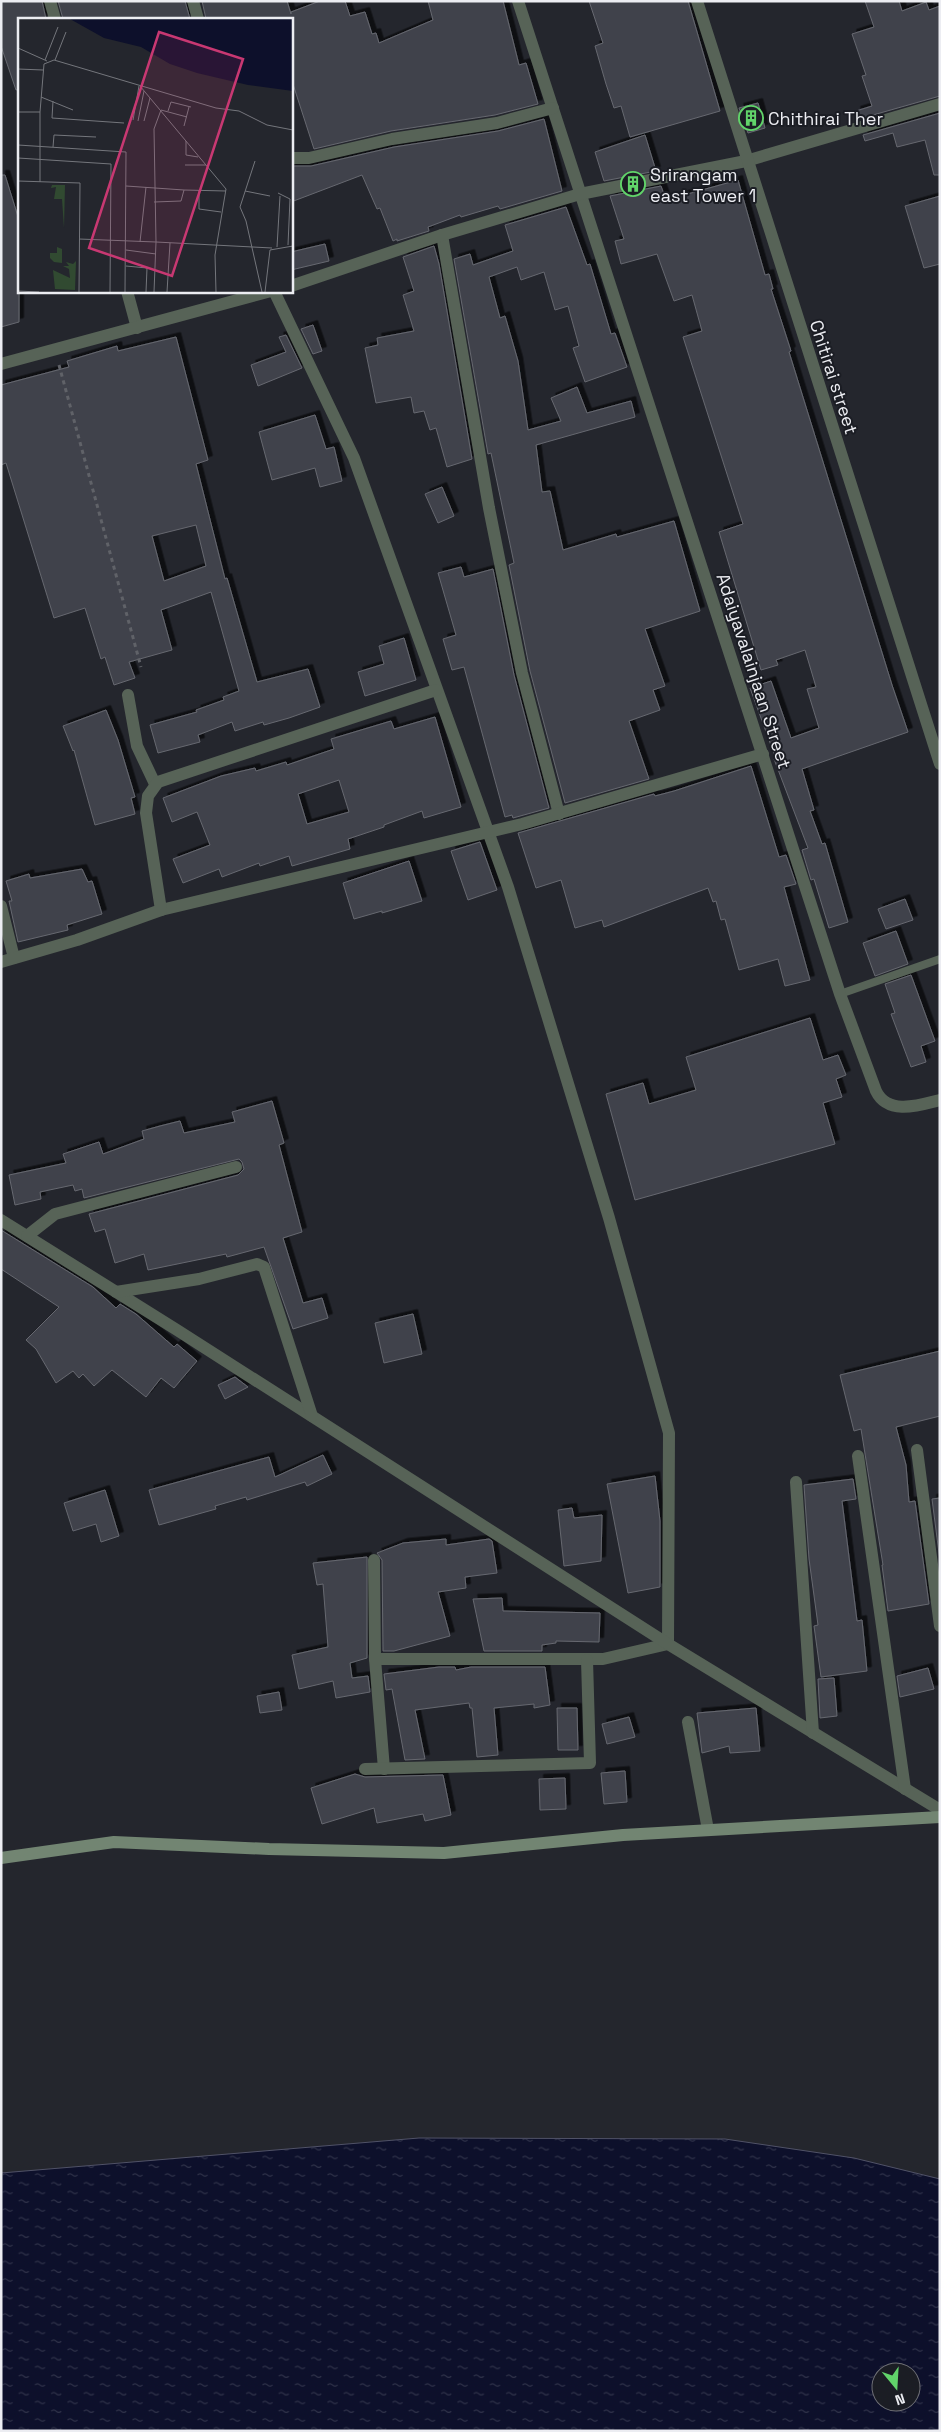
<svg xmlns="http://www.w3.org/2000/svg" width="941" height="2432" viewBox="0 0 941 2432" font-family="'Space Grotesk',sans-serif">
  <defs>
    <pattern id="water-ripples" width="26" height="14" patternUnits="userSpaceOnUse" patternTransform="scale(1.25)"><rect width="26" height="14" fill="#0d102b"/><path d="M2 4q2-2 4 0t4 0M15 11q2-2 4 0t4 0" fill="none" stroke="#30334a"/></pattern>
    <filter id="shadow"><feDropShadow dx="4.5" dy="-4.5" stdDeviation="0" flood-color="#0009"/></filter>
  </defs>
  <rect width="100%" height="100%" fill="#24262d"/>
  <path fill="url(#water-ripples)" stroke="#505267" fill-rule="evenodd" d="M419,2138L725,2139L854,2158L940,2179V2431H1V2173ZM881,2372H911V2402H881Z"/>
  <g fill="#41434b" stroke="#666870" fill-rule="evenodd" filter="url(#shadow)">
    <path d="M1,1H42L46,19H19V89L16,90L1,46Z"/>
    <path d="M58,1H185L190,19H63Z"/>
    <path d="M202,1H287L291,14V12L320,1H345L350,16L365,12L372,34L376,33L379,43L433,20L428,1H503L519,65L526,63L538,104L495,115L391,131L314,149L291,78V19H206Z"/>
    <path d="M589,1H688L720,111L630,137L621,106L614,108L606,84L595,46L603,43Z"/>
    <path d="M865,1H899L902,11L926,2L929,10L940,6V96L859,119L856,111L872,106L862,76L866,75L852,34L874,27Z"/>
    <path d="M758,103L765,128L748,133L739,108Z"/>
    <path d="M940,113V175H934L925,140L897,147L893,133L865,141L863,135Z"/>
    <path d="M544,119L562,191L500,209L498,206L461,217L460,215L428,227L429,231L397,241V239L393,241L380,208L377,209L362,175L291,202V166H311L394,147L498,131Z"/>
    <path d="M645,135L656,171L604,181L595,152Z"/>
    <path d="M1,175H5L19,220V322L1,327Z"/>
    <path d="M738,180L765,275L769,274L773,289H771L791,351L789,352L892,685L908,732L802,769L814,810L810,811L822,844L825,843L848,922L829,928L814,879L811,880L802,850L808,848L774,759H776L750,688L771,681L791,738L819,728L807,689L816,687L805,650L776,660L778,665L761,670L719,532L743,524L683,337L702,331L692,295L674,301L657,254L621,264L615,241L624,239L610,196L661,186L666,200Z"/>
    <path d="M940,196V264L924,268L905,206Z"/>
    <path d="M566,207L587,265L590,264L611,334L615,333L627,367L585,382L573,348L579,346L568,306L555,310L544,272L521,280L517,267L489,277L500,318L505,316L518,361L528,430L561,421L551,398L577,387L587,413L631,401L635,417L536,445L542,492L550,491L563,550L616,534L617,537L674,521L700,611L645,629L665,686L653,690L660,710L629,721L649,779L565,803L530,671L509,565L514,563L491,453L488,454L454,259L470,254L473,265L513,251L505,225Z"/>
    <path d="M325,244L329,261L291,270V252Z"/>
    <path d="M434,246L439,264L472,459L447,467L436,428L430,430L424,411L414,413L411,397L376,403L365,348L378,345L377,338L414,331L403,295L414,291L403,257Z"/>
    <path d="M313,325L322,351L313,354L301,329Z"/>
    <path d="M286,335L302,368L258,386L251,365L286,352L279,337Z"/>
    <path d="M176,337L208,460L196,464L225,579L227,578L257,682L308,669L320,707L289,718L264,725L263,722L235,731L232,722L198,735L200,742L158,753L150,725L197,712L196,710L224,700L223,697L239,691L211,592L161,610L172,650L129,662L135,678L114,685L105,657L101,659L85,608L54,618L6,463L1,465V385L69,367L67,361L117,346L118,351ZM196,525L206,566L164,581L152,536Z"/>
    <path d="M315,415L326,449L334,447L342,481L320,487L315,468L272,480L259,432Z"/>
    <path d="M442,487L454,516L438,523L425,494Z"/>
    <path d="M461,567L464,577L493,569L514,675L549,808L513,818L512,815L505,817L464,667L452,670L443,639L456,635L438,573Z"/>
    <path d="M404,638L416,680L365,696L358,672L384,664L379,646Z"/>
    <path d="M106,710L118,740L135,797L131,798L135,814L95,825L74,750L73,751L63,726Z"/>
    <path d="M435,717L461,807L424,818L422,811L384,825V827L348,839L350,849L292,866L289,856L260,866L259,863L222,877L219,869L183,883L173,859L210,845L197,812L172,822L163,798L221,776L255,768L256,771L286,762L287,765L334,749L331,739L391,721L394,729ZM339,780L349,812L307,824L298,794Z"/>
    <path d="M751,766L779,857L786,855L796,884L784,887L810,980L785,986L778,959L739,970L725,919L721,920L716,901L713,902L708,888L604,927L602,920L575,928L561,880L536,888L518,833L654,794L655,796L674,791Z"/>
    <path d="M480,842L497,890L468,900L451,851Z"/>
    <path d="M409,861L422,901L382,913V911L354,919L343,883Z"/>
    <path d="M82,869L88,882L92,881L102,914L67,925L68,930L18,942L9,901H12L6,881L29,874L30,878Z"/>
    <path d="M905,899L913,920L886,929L878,909Z"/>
    <path d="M896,931L908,964L875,976L863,943Z"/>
    <path d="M911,975L935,1041L921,1046L926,1062L911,1067L891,1014L895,1013L885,984Z"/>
    <path d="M810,1018L823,1060L838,1055L846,1075L836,1079L842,1097L823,1103L835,1144L635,1200L606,1094L643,1083L649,1104L696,1090L686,1057Z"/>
    <path d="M272,1101L284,1143L279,1145L302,1232L283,1238L303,1303L322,1298L328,1318L293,1329L264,1247L227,1257L226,1254L148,1270L144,1254L115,1263L105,1229L95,1232L89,1214L238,1175L244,1169L242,1162L239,1159L84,1198L82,1189L75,1191L73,1185L40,1192L41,1199L15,1205L9,1175L66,1163L63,1154L99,1142L103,1154L144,1139L142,1131L160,1126L180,1121L184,1133L235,1122L232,1112Z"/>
    <path d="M1,1230L93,1287L116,1308L120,1304L136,1314L174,1347L177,1344L197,1361L174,1388L161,1378L146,1397L112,1370L94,1386L83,1374L79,1378L73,1371L56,1383L36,1349L26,1340L59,1307L1,1269Z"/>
    <path d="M413,1314L422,1354L384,1363L375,1323Z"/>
    <path d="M940,1351V1416L896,1427L906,1465L909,1502L915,1501L929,1604L888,1611L882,1565H883L861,1429L854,1431L840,1375Z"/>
    <path d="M235,1377L248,1387L225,1399L218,1385Z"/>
    <path d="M323,1455L332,1474L307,1486L305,1482L247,1500L246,1497L215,1506L216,1509L159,1525L149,1490L269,1457L275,1477Z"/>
    <path d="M655,1476L660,1521V1587L628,1593L607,1484Z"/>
    <path d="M853,1479L856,1499L842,1501L857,1621L862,1620L867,1671L821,1677L814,1626L818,1625L809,1559L804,1485Z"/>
    <path d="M105,1490L119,1536L101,1542L96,1524L73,1531L64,1503Z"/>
    <path d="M940,1498V1561L932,1499Z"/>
    <path d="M572,1508L574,1518L602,1515L601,1561L564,1566L558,1510Z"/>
    <path d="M446,1539V1545L489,1539L492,1541L497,1573L465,1577L466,1588L438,1592L450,1636L394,1651H383L382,1560L377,1553L403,1543Z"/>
    <path d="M367,1557V1658L350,1663L352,1678L368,1676L370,1692L336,1698L333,1681L299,1689L292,1655L328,1647L323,1584L317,1585L313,1563Z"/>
    <path d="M502,1598L503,1611L600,1613L599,1642L556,1641V1643L542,1645V1651H484L473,1599Z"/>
    <path d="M439,1667H455L456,1670L471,1667H545L550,1705L534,1708V1704L494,1708L498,1755L477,1757L472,1708H470L469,1703L415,1710L425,1759L405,1760L392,1689L386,1690L384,1674Z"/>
    <path d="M928,1668L934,1689L900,1697L897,1676Z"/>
    <path d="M834,1678L837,1716L820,1718L818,1679Z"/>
    <path d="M279,1692L282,1710L260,1713L257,1696Z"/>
    <path d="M557,1708H577L578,1750H558Z"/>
    <path d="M756,1708L760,1751L730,1753L729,1746L702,1753L697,1713Z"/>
    <path d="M629,1717L635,1737L607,1744L602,1724Z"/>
    <path d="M625,1771L627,1802L604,1804L601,1773Z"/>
    <path d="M355,1774L365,1777L443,1775L451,1815L425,1821L423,1814L377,1823L374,1808L322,1824L311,1788Z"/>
    <path d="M565,1778L566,1809L540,1810L539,1779Z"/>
  </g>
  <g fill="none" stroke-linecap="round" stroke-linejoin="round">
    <path stroke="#606268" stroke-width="3" stroke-dasharray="4 4" stroke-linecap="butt" d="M59,365L141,667"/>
    <path stroke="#576357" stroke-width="8" d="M840,994L940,959"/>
    <g stroke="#576357" stroke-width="12">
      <path d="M50,1L55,19"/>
      <path d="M193,1L198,19"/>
      <path d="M518,1L840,994L876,1091C888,1116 920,1105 940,1100"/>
      <path d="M291,158H309L392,139L497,123L553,108"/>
      <path d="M442,235L489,508L522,673L559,814"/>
      <path d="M291,286L442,235L580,194L746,161L940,104"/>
      <path d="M127,291L137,328"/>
      <path d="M274,291L354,458L508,887L609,1218L669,1433L668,1644L603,1659H375"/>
      <path d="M1,364L271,291"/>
      <path d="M128,695L137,746L155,784"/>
      <path d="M1,906L14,958"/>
      <path d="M161,910L522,824L763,754"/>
      <path d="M1,962L77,940L161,910L146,813L148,796L158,782L436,690"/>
      <path d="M1,1220L177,1330L668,1644L940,1810"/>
      <path d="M27,1236L55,1214L236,1167"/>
      <path d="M116,1292L199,1279L257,1264L264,1267L312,1416"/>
      <path d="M917,1450L940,1626"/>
      <path d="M858,1456L905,1789"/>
      <path d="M796,1482L813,1733"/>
      <path d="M374,1560L375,1659L384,1769"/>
      <path d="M688,1722L708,1830"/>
      <path d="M365,1769L590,1763L587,1660"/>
    </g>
    <path stroke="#576357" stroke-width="12" d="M697,1L940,764"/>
    <path stroke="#728572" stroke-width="12" d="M1,1858L114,1842L269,1849L444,1853L623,1835L940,1817"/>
  </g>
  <defs>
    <symbol id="building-ring" viewBox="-11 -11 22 22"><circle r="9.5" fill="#1b1d24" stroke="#61d46a" stroke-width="1.5"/><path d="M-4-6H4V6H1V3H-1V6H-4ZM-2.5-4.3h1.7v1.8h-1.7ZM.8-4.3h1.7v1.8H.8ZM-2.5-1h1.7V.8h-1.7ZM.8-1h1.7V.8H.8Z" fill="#61d46a"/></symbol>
  </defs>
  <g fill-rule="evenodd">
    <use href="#building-ring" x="737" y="104" width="28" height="28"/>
    <use href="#building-ring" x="619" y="170" width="28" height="28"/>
  </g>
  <g text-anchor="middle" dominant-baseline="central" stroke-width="4" stroke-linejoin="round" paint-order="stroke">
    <g font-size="18" fill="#ecedf2" stroke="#1b1d24" text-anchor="start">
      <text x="768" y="118">Chithirai Ther</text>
      <text x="650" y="174">Srirangam<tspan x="650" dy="21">east Tower 1</tspan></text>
    </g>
    <g font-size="18" fill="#ecedf2" stroke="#1b1d24">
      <text transform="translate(834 377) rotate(72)">Chitirai street</text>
      <text transform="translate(754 671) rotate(72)">Adaiyavalainjaan Street</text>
    </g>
  </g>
  <g transform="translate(18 18)">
    <rect width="275" height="275" fill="#24262d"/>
    <path d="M34,167H47L46,210L44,181H36L38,169L33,170ZM39,229L44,231V245L36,244L32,240V235H39ZM58,243L57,272L37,271L35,252L52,260L51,251L45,248H51L48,244L55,246Z" fill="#314a31"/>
    <path d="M52,1H275V73L230,67L179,55L152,46L123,29L86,20Z" fill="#0d102b"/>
    <path fill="none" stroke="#74767c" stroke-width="1" d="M0,30L29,43M27,42L40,9M37,42L48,14M0,51L25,52M122,68L208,171L197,237L198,274M23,79L55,92M35,83L34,100L106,105M150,93L153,84L173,89M0,94H22L26,46L36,42L198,90L221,93L249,107L275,112M169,99L143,92L136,111L138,224L254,230M115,102L121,68M120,103L126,73M126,103L132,80M166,108L171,89M168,123V137L180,139M0,127L108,134L107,274M35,129L36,117L78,119M0,140L93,146L92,274M237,143L222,189L228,203L244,274M167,147H188M0,163L62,165L61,274M22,164V94M108,168L166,172M181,172V191L203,194M227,173L252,178M260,175L272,181L270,227M136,184L163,183L166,172L208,173M61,221L138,224L136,274M122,224L128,169M259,229L262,178M108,232L138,236M108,248L129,250L128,274M0,273L21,274M149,274L152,225M247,274L252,232L275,228"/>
    <path fill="#c83872" fill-opacity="0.15" stroke="#c83872" stroke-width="2.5" d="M141,14L225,41L154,258L71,230Z"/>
    <rect width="275" height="275" fill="none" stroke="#ecedf2" stroke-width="2.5"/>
  </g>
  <rect width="941" height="2432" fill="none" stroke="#ecedf2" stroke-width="5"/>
  <g transform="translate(896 2387) rotate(162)"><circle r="24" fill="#1b1d24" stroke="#6f7076"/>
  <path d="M0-4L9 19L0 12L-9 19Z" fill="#61d46a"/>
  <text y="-8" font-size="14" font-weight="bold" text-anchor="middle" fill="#ecedf2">N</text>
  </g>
</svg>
